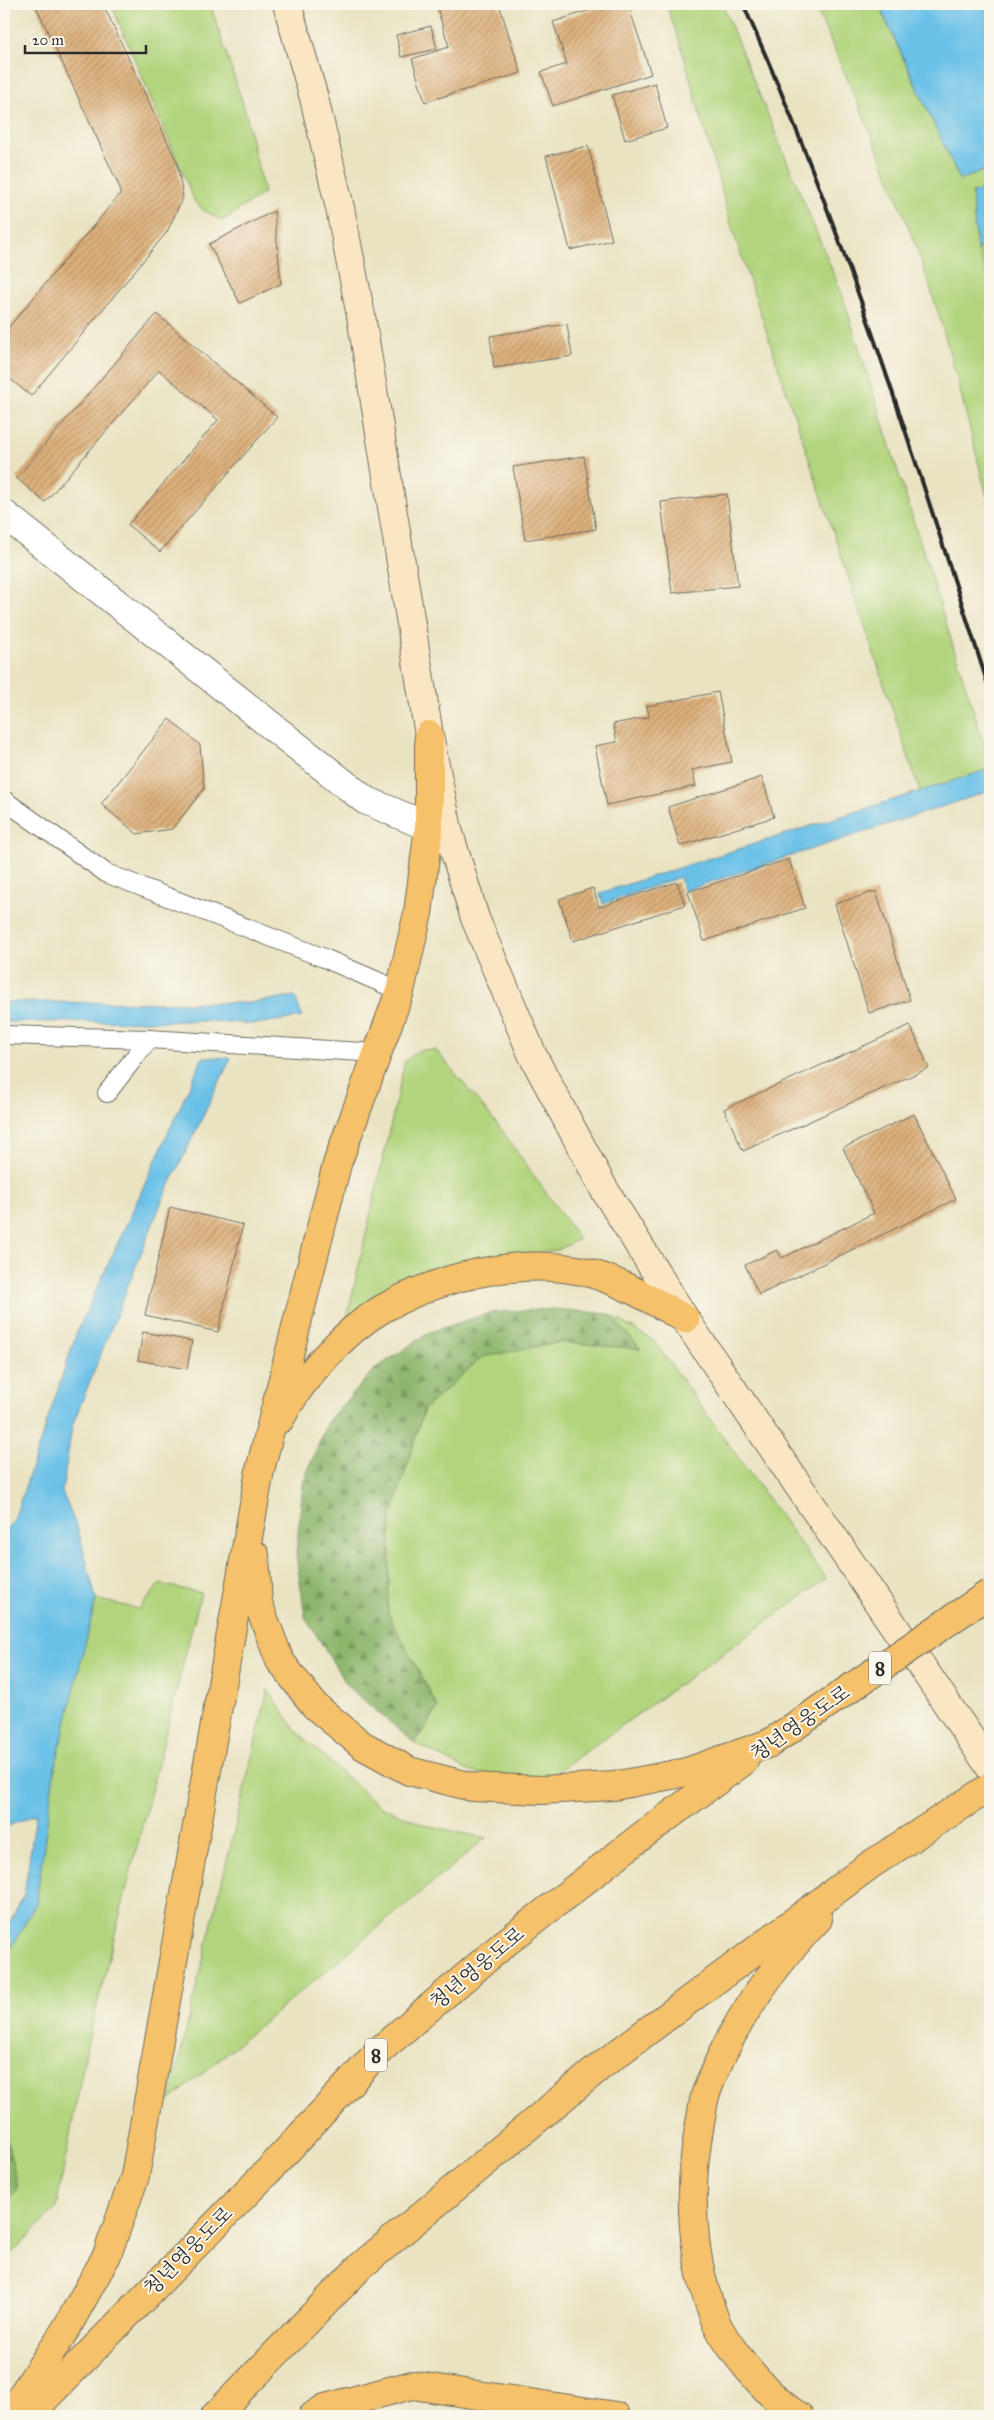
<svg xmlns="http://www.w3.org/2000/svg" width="994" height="2420" viewBox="0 0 994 2420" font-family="'IM FELL Great Primer','Noto Serif KR',serif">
  <defs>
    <pattern id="forest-firs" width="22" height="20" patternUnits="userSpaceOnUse" patternTransform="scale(1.25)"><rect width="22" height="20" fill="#8cb66c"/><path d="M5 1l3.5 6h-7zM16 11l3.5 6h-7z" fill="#739459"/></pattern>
    <pattern id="wetland-marsh" width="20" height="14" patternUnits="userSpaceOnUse" patternTransform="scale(1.25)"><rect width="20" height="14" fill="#b1d47d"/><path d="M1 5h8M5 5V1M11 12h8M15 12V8" fill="none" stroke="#98b66c"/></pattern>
    <pattern id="building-hatch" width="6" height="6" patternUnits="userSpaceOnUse" patternTransform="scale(1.25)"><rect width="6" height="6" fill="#ddb17c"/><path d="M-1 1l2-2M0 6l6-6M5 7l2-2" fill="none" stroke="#b39066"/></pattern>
  </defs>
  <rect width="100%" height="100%" fill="#fbf7ec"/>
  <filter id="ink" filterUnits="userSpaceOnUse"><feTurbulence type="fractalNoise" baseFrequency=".02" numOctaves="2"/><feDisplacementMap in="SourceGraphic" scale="10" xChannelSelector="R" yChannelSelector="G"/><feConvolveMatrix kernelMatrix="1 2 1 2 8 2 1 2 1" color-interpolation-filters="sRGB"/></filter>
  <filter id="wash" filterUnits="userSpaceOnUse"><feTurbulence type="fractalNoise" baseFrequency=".0096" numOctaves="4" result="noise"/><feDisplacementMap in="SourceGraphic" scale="20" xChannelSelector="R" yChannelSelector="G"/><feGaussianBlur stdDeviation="1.12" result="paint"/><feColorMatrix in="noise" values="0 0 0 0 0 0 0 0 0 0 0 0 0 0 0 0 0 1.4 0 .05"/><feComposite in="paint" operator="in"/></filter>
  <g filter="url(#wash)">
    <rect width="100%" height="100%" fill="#e9e3c2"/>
    <g fill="#b1d47d" stroke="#6e8054">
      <path d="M111,4H210L245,110L264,193L222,221L202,209L195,202Z"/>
      <path d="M666,4H722L842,294L990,763V769L920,792L733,231L681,46Z"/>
      <path d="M814,4H882L884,17L960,180L990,168V188L972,193L977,249L990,280V508C968,423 948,335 918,252C887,168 851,86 814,4Z"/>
      <path d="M419,1050H436L501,1129L579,1239L558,1250L526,1254L346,1322L405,1061Z"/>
      <path d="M609,1314L654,1341L826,1579L549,1778L508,1780L468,1771L415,1743L438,1708L388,1614L391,1518L424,1409L482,1357L561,1342L641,1349Z"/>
      <path d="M160,1584L201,1593L88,2041L56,2208L4,2261V2203L18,2189L4,2127V1961L36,1903L54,1772L96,1599L139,1609Z"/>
      <path d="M268,1690L298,1733L378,1805L424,1825L486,1838L169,2101Z"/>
    </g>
    <g fill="url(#forest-firs)" stroke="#5c704c">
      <path d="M556,1309L609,1314L641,1349L561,1342L482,1357L424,1409L391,1518L388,1613L438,1708L415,1743L349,1688L305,1617L296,1554L303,1483L327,1422L375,1369L430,1332L493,1312Z"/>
      <path d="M4,2127L18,2189L4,2203Z"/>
    </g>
    <path fill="url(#wetland-marsh)" stroke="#6e8054" d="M990,246V280L977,249Z"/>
    <g fill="#6bc1e8" stroke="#4b768a">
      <path d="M882,4H990V168L960,180L884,16Z"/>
      <path d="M990,188V246L977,249L972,193Z"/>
      <path d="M990,769V791L683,891L680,877L603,904L600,893Z"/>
      <path d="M295,996L302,1017L256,1024L213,1021L4,1022V1002L249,1003Z"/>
      <path d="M203,1057L231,1058L162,1201L72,1426L62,1492L79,1533L96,1599L54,1772L36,1903L4,1961V1934L24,1895L36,1814L4,1828V1532L14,1520L77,1332Z"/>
    </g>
    <g id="blocks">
      <g fill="url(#building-hatch)">
        <path d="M35,4H103L177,162L183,197L167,232L31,396L4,374V333L120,194V188Z"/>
        <path d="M436,4H499L521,73L425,102L412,59L449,47Z"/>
        <path d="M609,4H628L651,74L553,106L541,72L567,64L553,22Z"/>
        <path d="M431,26L437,49L401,57L396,35Z"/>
        <path d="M655,83L667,128L625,140L612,95Z"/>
        <path d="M588,146L612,240L570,250L546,156Z"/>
        <path d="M274,211L281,284L240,303L209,244Z"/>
        <path d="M157,314L277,417L160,552L128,525L218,420L159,370L45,502L16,478Z"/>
        <path d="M567,324L572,356L494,368L490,336Z"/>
        <path d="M584,456L596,529L525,540L513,467Z"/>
        <path d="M727,494L738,586L672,593L661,502Z"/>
        <path d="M718,692L732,762L692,770L696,786L607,805L595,746L617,742L613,724L649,717L647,706Z"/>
        <path d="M169,719L200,745L204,789L172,829L137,834L101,804Z"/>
        <path d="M762,777L774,817L680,846L668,807Z"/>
        <path d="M789,859L805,908L704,941L688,892Z"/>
        <path d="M677,882L685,905L573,941L559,899L593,888L599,907Z"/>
        <path d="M876,891L910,1000L869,1013L835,904Z"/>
        <path d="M910,1025L929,1068L743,1151L724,1109Z"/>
        <path d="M914,1114L956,1199L759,1295L745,1265L777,1250L782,1258L874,1213L843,1148Z"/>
        <path d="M170,1207L243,1225L218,1332L145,1315Z"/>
        <path d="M143,1332L192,1341L187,1369L138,1360Z"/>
      </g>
    </g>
  </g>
  <g filter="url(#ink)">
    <use href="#blocks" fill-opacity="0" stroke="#6e6b60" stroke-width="1"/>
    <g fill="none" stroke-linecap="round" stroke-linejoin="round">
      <defs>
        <g id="lane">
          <path d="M4,800L106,873L324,958L400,991"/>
          <path d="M4,1035L149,1039L378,1053"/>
          <path d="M107,1093L149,1039"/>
        </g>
        <path id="street" d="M4,514L365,800L429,827"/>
        <path id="secondary" d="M287,4L314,98L340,208L361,316L429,735L448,830L475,918L533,1056L604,1189L685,1319L990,1767"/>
        <g id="highway">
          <path d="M280,1419C301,1379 343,1332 382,1309C439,1277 517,1257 582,1271C619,1280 652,1300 685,1319"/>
          <path d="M255,1555L258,1603L280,1661L315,1706L362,1745L409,1771L472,1787L541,1790L614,1786L687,1772L770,1743"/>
          <path d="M8,2416L66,2329L107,2255L135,2176L260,1470L337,1164L400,991L418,913L429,827V735"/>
          <path d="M28,2416L269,2170L381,2049L504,1944L643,1835L744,1761"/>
          <path d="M215,2416L362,2265L602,2065L870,1865L990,1787"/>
          <path d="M313,2416L325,2408L412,2385L616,2416"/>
          <path d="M799,2416C772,2401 725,2346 714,2317C690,2256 688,2187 700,2123C702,2113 703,2102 706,2093C730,2027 769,1970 818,1919"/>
        </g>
      </defs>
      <use href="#lane" stroke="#6e6b60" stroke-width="20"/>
      <use href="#street" stroke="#6e6b60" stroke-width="30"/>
      <use href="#secondary" stroke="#6e6b60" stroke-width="30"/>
      <use href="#highway" stroke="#6e6b60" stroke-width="30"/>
      <use href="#lane" stroke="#fff" stroke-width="18"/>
      <use href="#street" stroke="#fff" stroke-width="28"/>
      <use href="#secondary" stroke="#fbe6c4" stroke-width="28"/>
      <use href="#highway" stroke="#f5c16b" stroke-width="28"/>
      <path stroke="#2b2b2b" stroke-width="4" d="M743,4C843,226 915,459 990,691"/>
      <defs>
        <path id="highway-bridge" d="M770,1743L990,1593"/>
      </defs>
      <use href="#highway-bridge" stroke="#6e6b60" stroke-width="30" stroke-linecap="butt"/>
      <use href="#highway-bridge" stroke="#f5c16b" stroke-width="28"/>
    </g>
  </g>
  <g text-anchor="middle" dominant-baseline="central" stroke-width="4" stroke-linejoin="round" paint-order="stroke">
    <g fill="#fbf7ec" stroke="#696865" stroke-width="1">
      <rect x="869" y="1651.5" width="22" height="33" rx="4"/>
      <rect x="365" y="2038.5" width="22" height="33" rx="4"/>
    </g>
    <g font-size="19" font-weight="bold" fill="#2b2b2b">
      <text x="880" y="1668">8</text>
      <text x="376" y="2055">8</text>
    </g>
    <g font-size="20" fill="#2b2b2b" stroke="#fbf7ec">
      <text transform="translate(800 1723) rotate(-35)">청년영웅도로</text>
      <text transform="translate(477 1968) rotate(-40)">청년영웅도로</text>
      <text transform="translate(188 2251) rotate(-45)">청년영웅도로</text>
    </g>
  </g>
  <rect width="994" height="2420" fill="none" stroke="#fbf7ec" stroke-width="20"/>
  <path d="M25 45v8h121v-8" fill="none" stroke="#2b2b2b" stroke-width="2.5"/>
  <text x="32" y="45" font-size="15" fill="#2b2b2b" stroke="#fbf7ec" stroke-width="4" paint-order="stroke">20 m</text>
</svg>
